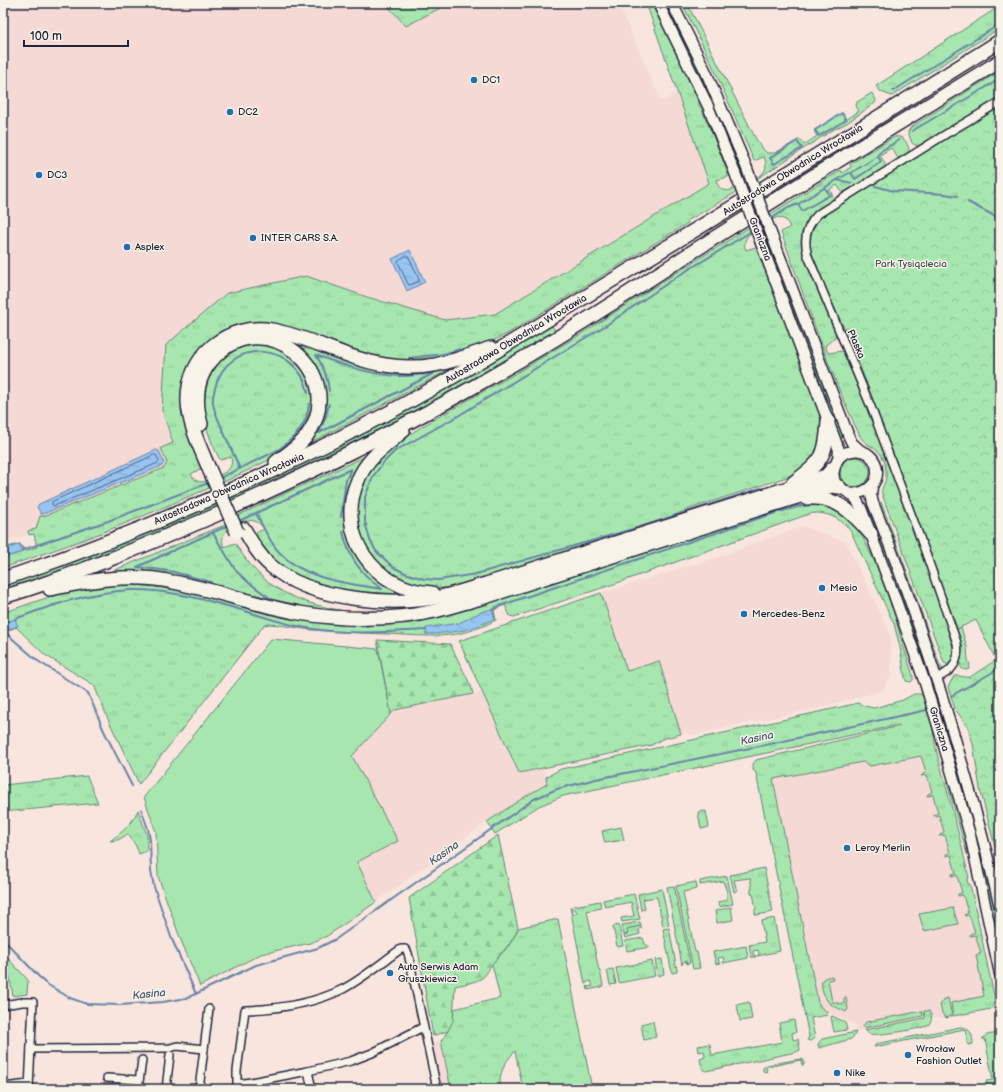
<svg xmlns="http://www.w3.org/2000/svg" width="1003" height="1092" viewBox="0 0 1003 1092" font-family="'Balsamiq Sans',sans-serif">
  <defs>
    <pattern id="grass-tufts" width="24" height="20" patternUnits="userSpaceOnUse"><rect width="24" height="20" fill="#a7e7af"/><path d="M3 7l-1-3M5 7V3M7 7l1-3M15 17l-1-3M17 17v-4M19 17l1-3" fill="none" stroke="#8fc697"/></pattern>
    <pattern id="forest-firs" width="22" height="20" patternUnits="userSpaceOnUse"><rect width="22" height="20" fill="#a7e7af"/><path d="M5 1l3.5 6h-7zM16 11l3.5 6h-7z" fill="#8fc697"/></pattern>
    <pattern id="park-crowns" width="20" height="18" patternUnits="userSpaceOnUse"><rect width="20" height="18" fill="#a7e7af"/><path d="M2 6a3 3 0 1 1 6 0M12 15a3 3 0 1 1 6 0" fill="none" stroke="#8fc697"/></pattern>
    <pattern id="water-ripples" width="26" height="14" patternUnits="userSpaceOnUse"><rect width="26" height="14" fill="#97c4f1"/><path d="M2 4q2-2 4 0t4 0M15 11q2-2 4 0t4 0" fill="none" stroke="#82a8d0"/></pattern>
  </defs>
  <rect width="100%" height="100%" fill="#f8e6de"/>
  <filter id="ink" filterUnits="userSpaceOnUse"><feTurbulence type="fractalNoise" baseFrequency=".025" numOctaves="2"/><feDisplacementMap in="SourceGraphic" scale="8" xChannelSelector="R" yChannelSelector="G"/><feConvolveMatrix kernelMatrix="1 2 1 2 8 2 1 2 1" color-interpolation-filters="sRGB"/></filter>
  <g filter="url(#ink)">
    <g fill="#f5d9d4">
      <path d="M3,3H385L406,26L449,3H618L661,101L678,93L709,183L495,314L445,320L367,297L305,277L162,410L184,474L31,534L3,543Z"/>
      <path d="M803,526L846,542L890,634L892,676L885,685V690L818,708L693,735L686,733L681,734L659,662L627,672L601,593L715,558Z"/>
      <path d="M483,692L519,772L543,767L548,784L526,796L481,826L376,902L357,862L397,841L352,756L395,710Z"/>
      <path d="M921,755L938,813L933,815H939L944,833L939,835H945L950,853L946,854V856L951,855L975,933L971,936L975,935L981,953L992,1008L946,1018H925L856,1032V1026L853,1023L825,1011L818,1002L773,779L863,762L870,766Z"/>
      <path d="M441,1041L451,1089H441L431,1044Z"/>
    </g>
    <g fill="url(#grass-tufts)" stroke="#648475">
      <path d="M385,3H398L401,4L442,3L444,6L406,26Z"/>
      <path d="M646,3H651C679,59 706,115 728,174V177L716,180C721,199 737,188 747,182C753,179 760,177 764,172C767,167 766,162 764,157L754,161L715,71L682,3H687L756,139L761,147L767,153H775L800,139L804,145L817,136L814,131L815,130L842,113L846,120L859,111L856,106L857,102L872,93L876,100L875,103L847,123L831,131L735,193L687,221L688,223L507,334L472,351L418,362L382,360L293,332L196,356L202,468L191,474C197,487 208,481 218,476C222,474 226,472 229,469C232,465 232,461 231,457L220,460L212,443L204,421L202,391L212,368L231,350L253,343L283,349L307,372L315,403L304,432L273,458L228,480L141,517L91,537L3,568V558L22,552L20,545L3,550V548L19,544H20L25,551L37,547L34,534L29,535L28,531L36,529L40,516H44L164,468L167,463L161,448L173,443L162,410L166,345L227,293L306,276L367,297L445,320L495,314L709,183Z"/>
      <path d="M663,3H667L703,75L741,165L737,167L703,84Z"/>
      <path d="M1000,6V28L892,96L881,92L876,86Z"/>
      <path d="M1000,71V98L920,145L917,146L912,143L908,132L911,127Z"/>
      <path d="M894,137C903,135 907,142 909,149C908,154 903,158 898,158L891,148L880,155L885,164V168L844,192H842L837,185L830,189L833,197V200L817,210L808,220L802,232L801,243L805,258L836,332L835,337L825,346L828,353L842,351L846,355L888,460L943,611L953,648L952,658L948,666L947,664L944,663L882,494C881,489 883,487 885,482C887,476 886,470 885,464C880,445 866,448 860,436C828,370 806,300 781,232L790,227L786,220L778,217C766,222 738,234 746,250L756,247L819,411L822,426L819,452L800,471L787,477L692,508L629,533L456,587L427,589L405,584L375,562L360,534L356,508L368,470L395,444L421,427L516,373L581,334L676,273L841,170L842,173L851,167L850,164Z"/>
      <path d="M770,241L844,437L840,438L766,243Z"/>
      <path d="M552,326L555,331C453,392 349,450 241,499C163,534 83,564 3,592V586L67,563L459,380Z"/>
      <path d="M253,333C267,332 281,335 295,339L294,341C331,354 367,370 406,371C421,372 437,369 452,368L394,399L308,444C365,363 255,296 206,363C197,376 193,394 195,409C197,427 205,445 212,461L209,462C203,446 195,430 192,412C187,373 213,337 253,333Z"/>
      <path d="M366,456L349,531L401,591L408,596L360,595L302,581L267,556L253,534L264,529C261,525 259,522 254,521C249,519 244,522 239,524C228,529 219,534 224,547L235,543C264,591 297,603 350,612L312,611L105,574L227,524L226,521Z"/>
      <circle cx="855" cy="472" r="15"/>
      <path d="M881,502L912,585L939,663L943,670L937,666L878,503Z"/>
      <path d="M809,505C819,505 827,506 836,511C840,513 842,515 846,515L854,523L863,538L877,567L895,615L900,635L913,676V680L911,682L906,681L905,678L900,647L894,624L851,532C843,519 824,510 809,514L623,581L514,617L510,616L505,605L494,610L496,620C457,641 429,636 386,634C362,633 337,632 313,630C299,629 285,625 270,624L264,625L139,784L108,719L94,685L45,655L16,627L3,633V613C20,607 36,601 53,596C90,584 131,582 169,589C206,596 242,608 278,616C342,630 407,625 469,609L779,507L781,512Z"/>
      <path d="M870,506L914,626L930,675L928,677L866,508Z"/>
      <path d="M601,593L627,671L659,661L681,734L662,739L652,745L519,773L459,641Z"/>
      <path d="M961,627L967,647L968,660L970,665L969,669L966,670L962,669C958,663 962,656 962,649C962,642 959,636 957,629Z"/>
      <path d="M933,685L961,772L957,774L931,688Z"/>
      <path d="M914,694H921C933,710 932,734 937,753C948,795 960,836 969,878L967,879L968,884H970L995,1000L994,1006L991,1009L953,1016L951,1003L984,996L976,955L981,953L975,935L970,936V934L975,932L969,915L965,916L964,915L968,913L963,895L958,896V894L962,893L957,875L951,876L952,874L956,873L951,855L946,856V854L950,853L945,835L939,836L944,832L939,815L935,816L933,815L938,813L933,795L927,796L928,794L932,792L927,775L921,776L926,772L921,756L870,766L863,762L773,779L818,1002L821,1007L827,1012L828,1015L811,1018L815,1038L810,1041L807,1040L809,1037L756,773L753,770V764L756,760L900,726L899,725L563,796L539,806L495,834L487,822L526,796L547,784L546,777L561,769L841,707L858,703L864,706L874,708L903,700Z"/>
      <path d="M87,776L98,803L3,812V785Z"/>
      <path d="M950,780L965,837L967,854L947,783Z"/>
      <path d="M964,783L1000,926V953L960,784Z"/>
      <path d="M138,810L147,835V851L139,854L136,846L128,834L118,840L110,841C125,830 130,826 138,810Z"/>
      <path d="M764,868L773,912L757,915L755,914V909L756,908L753,894H751V889H752L750,878L734,880L737,891L734,892L730,875Z"/>
      <path d="M727,876L733,904L719,907L718,902L727,900V892L723,881L700,885V881Z"/>
      <path d="M696,882L697,889L683,892L695,952H697L700,968L693,969L676,886Z"/>
      <path d="M674,886L690,963L687,964L686,961L683,962L682,965L667,887Z"/>
      <path d="M662,889L669,925L663,926L657,897L643,899L645,909L641,910L638,894Z"/>
      <path d="M634,894L640,919L622,922L621,918L634,916L631,902L605,907L603,900Z"/>
      <path d="M600,901L601,908L587,911L599,971H600L603,985L602,987L588,990L587,986L588,987L593,986L591,981L587,982V983L585,984L570,907H572V915L577,913L574,906Z"/>
      <path d="M774,918L780,951L757,956L759,954L758,950L753,951V955H755L756,957H751L749,945L765,942L761,921Z"/>
      <path d="M558,919L592,1089H523L515,1051C504,1063 499,1072 500,1089H451L441,1041C449,1030 453,1023 454,1009L500,998L492,964C503,952 513,943 518,928Z"/>
      <path d="M640,922L641,926L627,929L628,934L624,935L622,925Z"/>
      <path d="M619,925L623,946L617,947L613,926Z"/>
      <path d="M669,928L677,970V972L672,973L663,929Z"/>
      <path d="M643,938L645,944L650,947L627,951L625,941Z"/>
      <path d="M746,946L748,958L723,963L724,961L723,957L718,958L719,962L721,963L716,964L713,952Z"/>
      <path d="M662,959L664,974L658,976L655,960Z"/>
      <path d="M652,961L655,976L619,983L616,968Z"/>
      <path d="M613,969L616,984L610,985L607,970Z"/>
      <path d="M832,976L833,979L828,980L832,1002H837L838,1004L844,1003V998L846,997L848,1009L846,1012C841,1009 834,1007 829,1003C825,999 819,985 823,979C825,977 829,977 832,976Z"/>
      <path d="M948,998L952,1016L946,1018L942,1013L940,1005L945,999Z"/>
      <path d="M922,1011L923,1016L864,1028L863,1026L866,1022Z"/>
      <path d="M924,1011H929C932,1015 933,1021 928,1025C924,1029 876,1036 870,1034C867,1033 867,1032 865,1030L925,1018Z"/>
      <path d="M794,1020L796,1032L792,1033L793,1040L798,1039L800,1050L796,1052L706,1071L702,1068L700,1059L705,1057L704,1051L699,1052L698,1046L710,1044L712,1055L782,1042L779,1023Z"/>
      <path d="M960,1027C970,1027 973,1035 973,1044L968,1045L965,1029L874,1047L876,1044Z"/>
      <path d="M856,1032L854,1036L851,1039L819,1048L818,1044L822,1039Z"/>
      <path d="M998,1033H1000V1089H988L986,1081L993,1080L985,1039H982L987,1035Z"/>
      <path d="M799,1059L804,1060V1065H802L801,1060L766,1067L767,1072L763,1071V1068L767,1065Z"/>
    </g>
    <g fill="url(#forest-firs)" stroke="#648475">
      <path d="M377,640L450,644L471,686L473,694L395,710L391,714Z"/>
      <path d="M498,835L518,928C512,944 503,950 493,963C489,967 487,975 482,978C474,983 464,984 455,986L453,1021L448,1031L433,1036L409,898Z"/>
    </g>
    <g fill="url(#park-crowns)" stroke="#648475">
      <path d="M1000,106V866L980,789L973,744L968,727L955,709L948,687L954,676C960,675 964,678 970,677L996,660L976,620L957,629L911,501L856,355L849,340L852,337L850,332H846L823,284L810,249L809,241L810,233L814,224L821,217L935,144Z"/>
      <path d="M706,811L709,827L701,829L698,812Z"/>
      <path d="M621,827L624,840L605,843L602,831Z"/>
      <path d="M731,907L733,920L717,923L715,911Z"/>
      <path d="M641,926L642,928L639,929L640,934L625,938L624,935L628,934L627,929Z"/>
      <path d="M749,1002L752,1019L740,1021L737,1005Z"/>
      <path d="M832,1016L845,1022L847,1030L834,1032L831,1017Z"/>
      <path d="M653,1021L656,1037L644,1040L641,1024Z"/>
    </g>
    <g fill="#a7e7af" stroke="#648475">
      <path d="M271,639L378,649L391,714L352,756L398,841L357,862L376,902L327,936L310,943L261,954L200,986L180,938L158,876L156,832L144,797Z"/>
      <path d="M953,908L958,924L924,931L919,914Z"/>
      <path d="M3,953L28,980L27,994L13,996L9,974L3,975Z"/>
    </g>
    <g fill="url(#water-ripples)" stroke="#6883a8">
      <path d="M410,250L425,282L407,291L392,259Z"/>
      <path d="M156,450L159,451L164,463L162,466L43,514H41L37,507L39,504Z"/>
      <path d="M20,544L22,552L3,558V550Z"/>
      <path d="M492,609L495,619C485,622 476,628 465,630C453,632 439,634 426,634V628L459,623L481,612Z"/>
      <path d="M15,619L18,626L3,631V623Z"/>
    </g>
    <g fill="none" stroke-linecap="round" stroke-linejoin="round">
      <g stroke="#516384" stroke-width="1">
        <path d="M406,256L409,257L419,279V281L410,285L408,284L398,262L399,260Z"/>
        <path d="M154,455H156L159,461L158,463L54,506L52,505V502Z"/>
      </g>
      <g stroke="#6883a8" stroke-width="2">
        <path d="M893,91L1000,24"/>
        <path d="M842,113L846,120L819,136L815,130Z"/>
        <path d="M912,131L1000,79"/>
        <path d="M797,141L802,148L774,164L770,158Z"/>
        <path d="M877,156L881,151L899,140"/>
        <path d="M878,156L881,162L855,179L851,173Z"/>
        <path d="M849,173L837,180L852,183"/>
        <path d="M875,186L894,191L945,194L957,196"/>
        <path d="M825,188L830,195L802,211L798,204L837,180"/>
        <path d="M968,202L1000,219"/>
        <path d="M769,220L788,208L798,204"/>
        <path d="M752,231L678,276L608,324L458,416L395,451L383,463L374,475L371,482L365,497V522L370,540L376,551L393,567L405,573L424,579L439,580L476,574L643,526L761,488"/>
        <path d="M409,358L443,354L460,349"/>
        <path d="M329,391C328,378 323,366 316,355C342,365 371,375 400,376C411,376 423,374 434,373L319,433L326,416L329,404"/>
        <path d="M240,469C234,455 227,440 221,426C218,419 214,411 213,403C212,398 214,393 215,388C227,337 298,341 308,393"/>
        <path d="M218,479L278,450C295,438 307,425 309,404"/>
        <path d="M341,517L346,480L351,469L256,513C263,526 269,542 280,553C305,580 347,583 382,589C360,573 349,558 343,532"/>
        <path d="M237,522L256,513"/>
        <path d="M213,533L236,571L248,582L274,601L222,586"/>
        <path d="M22,550L108,521L211,482"/>
        <path d="M211,582L170,571L137,567L229,525"/>
        <path d="M493,610L496,607L511,602L784,510L797,506L818,505"/>
        <path d="M15,619C52,605 90,592 130,590C164,589 199,598 231,607C257,614 282,624 307,628C346,635 387,632 426,630"/>
        <path d="M3,629L7,634L38,661L88,693L104,731L132,786"/>
        <path d="M951,696L1000,668"/>
        <path d="M141,809L148,829L150,840L151,871L154,887L171,937L196,994"/>
        <path d="M3,939L45,983L70,998L87,1004L120,1005L163,1002L187,998L256,965L318,948L336,939L534,799L557,789L596,779L765,745L927,710"/>
      </g>
      <defs>
        <g id="minor">
          <path d="M937,678C953,671 960,661 957,643L925,551L871,407L808,256C803,240 806,226 818,214L946,134L1000,102"/>
          <path d="M3,1005L22,1002H33L29,1089"/>
          <path d="M423,1027L372,1053L351,1061L308,1071L251,1082L237,1084V1071L245,1010C278,1009 313,1004 343,989C364,978 382,962 401,949H405L408,953L437,1089"/>
          <path d="M31,1049L170,1048L177,1046L204,1049"/>
          <path d="M308,1071L312,1089"/>
          <path d="M107,1078L139,1080"/>
          <path d="M3,1087L29,1084"/>
          <path d="M138,1089L142,1060"/>
          <path d="M166,1089L170,1055"/>
          <path d="M199,1089L209,1009"/>
        </g>
        <g id="secondary">
          <path d="M658,3L708,106L735,173"/>
          <path d="M672,3L706,72L746,166"/>
          <path d="M772,236L849,437L852,443L861,451"/>
          <path d="M761,243L836,442L839,450L838,459"/>
          <path d="M872,487L871,495L873,503C926,634 967,770 1000,907"/>
          <path d="M851,494C890,492 881,446 852,451C845,452 840,455 837,461C834,468 832,474 835,482C840,490 851,492 856,499C858,502 859,505 861,508L894,595L925,683L942,739L970,835L1000,974"/>
        </g>
        <g id="motorway">
          <path d="M201,424C195,402 196,378 212,360C262,300 353,373 306,437C298,447 286,455 276,462"/>
          <path d="M403,431C386,446 367,458 358,480C334,534 374,590 432,593"/>
          <path d="M210,471C201,449 189,426 188,402C186,356 228,322 272,330C311,337 346,359 385,365C427,372 453,361 491,348"/>
          <path d="M793,483C822,461 826,458 828,421"/>
          <path d="M806,498C837,496 852,512 871,534"/>
          <path d="M244,529C252,543 259,556 271,566C311,601 395,607 444,596C458,593 472,588 486,584L826,476L833,468"/>
          <path d="M3,579C127,538 249,485 365,425C455,379 540,324 626,272C751,196 876,119 1000,41"/>
          <path d="M50,589C91,580 131,573 173,582C215,590 256,605 299,613C341,620 393,621 435,611C453,606 470,601 488,596L825,488L832,486L839,487"/>
          <path d="M3,597C76,575 146,545 216,515C313,472 409,425 501,371C569,333 634,289 700,247C799,184 900,123 1000,61"/>
        </g>
      </defs>
      <use href="#minor" stroke="#22223b" stroke-width="10"/>
      <use href="#secondary" stroke="#22223b" stroke-width="13"/>
      <use href="#motorway" stroke="#22223b" stroke-width="16"/>
      <use href="#minor" stroke="#f7f3e8" stroke-width="7"/>
      <use href="#secondary" stroke="#f7f3e8" stroke-width="10"/>
      <use href="#motorway" stroke="#f7f3e8" stroke-width="13"/>
      <defs>
        <g id="secondary-bridge">
          <path d="M746,166L772,236"/>
          <path d="M735,173L761,243"/>
        </g>
        <path id="motorway-bridge" d="M210,471L237,532"/>
      </defs>
      <use href="#secondary-bridge" stroke="#22223b" stroke-width="13" stroke-linecap="butt"/>
      <use href="#motorway-bridge" stroke="#22223b" stroke-width="16" stroke-linecap="butt"/>
      <use href="#secondary-bridge" stroke="#f7f3e8" stroke-width="10"/>
      <use href="#motorway-bridge" stroke="#f7f3e8" stroke-width="13"/>
    </g>
  </g>
  <g fill="#1f6fb2" stroke="#f7f3e8" stroke-width="1.5">
    <circle cx="474" cy="80" r="4"/>
    <circle cx="230" cy="112" r="4"/>
    <circle cx="39" cy="175" r="4"/>
    <circle cx="253" cy="238" r="4"/>
    <circle cx="127" cy="247" r="4"/>
    <circle cx="822" cy="588" r="4"/>
    <circle cx="744" cy="614" r="4"/>
    <circle cx="847" cy="848" r="4"/>
    <circle cx="390" cy="973" r="4"/>
    <circle cx="908" cy="1055" r="4"/>
    <circle cx="837" cy="1073" r="4"/>
  </g>
  <g text-anchor="middle" dominant-baseline="central" stroke-width="3" stroke-linejoin="round" paint-order="stroke">
    <g font-size="10" fill="#22223b" stroke="#f7f3e8" text-anchor="start">
      <text x="482" y="80">DC1</text>
      <text x="238" y="112">DC2</text>
      <text x="47" y="175">DC3</text>
      <text x="261" y="238">INTER CARS S.A.</text>
      <text x="135" y="247">Asplex</text>
      <text x="830" y="588">Mesio</text>
      <text x="752" y="614">Mercedes-Benz</text>
      <text x="855" y="848">Leroy Merlin</text>
      <text x="398" y="967">Auto Serwis Adam<tspan x="398" dy="12">Gruszkiewicz</tspan></text>
      <text x="916" y="1049">Wrocław<tspan x="916" dy="12">Fashion Outlet</tspan></text>
      <text x="845" y="1073">Nike</text>
    </g>
    <g font-size="10" fill="#22223b" stroke="#f7f3e8">
      <text transform="translate(793 170) rotate(-32)">Autostradowa Obwodnica Wrocławia</text>
      <text transform="translate(760 239) rotate(69)">Graniczna</text>
      <text transform="translate(516 339) rotate(-31)">Autostradowa Obwodnica Wrocławia</text>
      <text transform="translate(856 344) rotate(67)">Płaska</text>
      <text transform="translate(229 489) rotate(-24)">Autostradowa Obwodnica Wrocławia</text>
      <text transform="translate(939 729) rotate(73)">Graniczna</text>
    </g>
    <g font-size="10" fill="#435358" stroke="#f7f3e8">
      <text x="911" y="264">Park Tysiąclecia</text>
    </g>
    <g font-size="11" font-style="italic" fill="#455372" stroke="#f7f3e8">
      <text transform="translate(757 738) rotate(-12)">Kasina</text>
      <text transform="translate(444 853) rotate(-35)">Kasina</text>
      <text transform="translate(149 994) rotate(-6)">Kasina</text>
    </g>
  </g>
  <rect width="1003" height="1092" fill="none" stroke="#f7f3e8" stroke-width="16"/>
  <rect x="8" y="8" width="987" height="1076" fill="none" stroke="#22223b" stroke-width="1.5" filter="url(#ink)"/>
  <path d="M24 40v6h104v-6" fill="none" stroke="#22223b" stroke-width="2"/>
  <text x="30" y="40" font-size="12" fill="#22223b" stroke="#f7f3e8" stroke-width="3" paint-order="stroke">100 m</text>
</svg>
